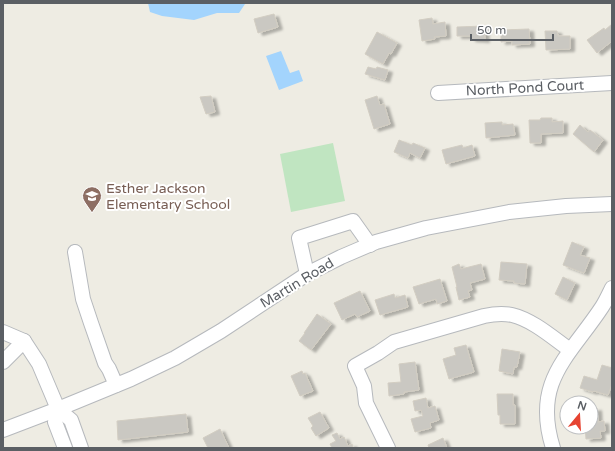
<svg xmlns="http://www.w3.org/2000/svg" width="615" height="451" viewBox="0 0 615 451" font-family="'Varela Round',sans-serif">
  <defs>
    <filter id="shadow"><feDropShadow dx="4.5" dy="2.5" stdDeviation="1" flood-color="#0004"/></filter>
  </defs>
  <rect width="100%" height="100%" fill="#eeece3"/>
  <path fill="#c0e5c1" d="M333,143L345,201L291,212L280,154Z"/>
  <g fill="#a3d4fd">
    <path d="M148,3H244L245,4L239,13H217L194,20L162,16L150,12Z"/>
    <path d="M281,51L290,73L299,70L303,81L279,90L266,56Z"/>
  </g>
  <g fill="#cac8c2" stroke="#d2cdc2" filter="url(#shadow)">
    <path d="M274,14L278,27L258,33L254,19Z"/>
    <path d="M432,18L433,24L445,22L446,36L434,37L435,39L422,41L419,20Z"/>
    <path d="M612,24V41L597,53L587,40L604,28L605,30Z"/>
    <path d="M484,26L485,40L471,39V36H457V27Z"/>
    <path d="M529,29L530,44L512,45V41L501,42V30Z"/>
    <path d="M545,31H557L558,36H570V49L546,50Z"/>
    <path d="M377,32L397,43L391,54L389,53L383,64L365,54Z"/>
    <path d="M368,67L376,69L377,67L388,70L385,80L365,74Z"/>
    <path d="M211,96L215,112L206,114L200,97Z"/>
    <path d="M377,96L380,105L384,104L390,124L374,129L365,100Z"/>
    <path d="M541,118H552V122L563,121V133L541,134V143H530L529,120H540Z"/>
    <path d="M502,122V125L513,124L515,135L486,138L485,123Z"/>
    <path d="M580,125L588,132L590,130L603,140L594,152L573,134Z"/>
    <path d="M399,140L412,145L413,143L425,148L420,158L410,153L408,158L394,152Z"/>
    <path d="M462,145L463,148L472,145L475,156L446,164L442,150Z"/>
    <path d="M572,242L584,247L580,255L590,258L584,273L563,265Z"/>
    <path d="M501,262L527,264L525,284L514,283V281L499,280Z"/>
    <path d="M459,264L461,269L481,264L485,279L470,283L472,290L468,291L470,297L459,300L456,287H457L452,267Z"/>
    <path d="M563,277L575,283L567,300L555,294Z"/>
    <path d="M440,279L447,301L437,304L436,299L419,304L413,287Z"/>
    <path d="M360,291L370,311L357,317L355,314L342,320L334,303Z"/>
    <path d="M394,294L395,298L405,295L408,307L380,315L375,300Z"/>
    <path d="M317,314L331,324L311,350L299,341L305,333H304Z"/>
    <path d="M466,345L474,372L449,379L443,359L456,355L454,348Z"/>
    <path d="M502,349L520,352L517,367H514L513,374L499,371Z"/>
    <path d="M415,362L419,390L404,392V394L389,396L388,383L401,382L399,364Z"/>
    <path d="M602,365L612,368V384L608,395L594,391L593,392L580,388L584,376L597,380Z"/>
    <path d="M302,371L303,374L305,373L313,391L300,396L291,376Z"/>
    <path d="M497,394H513V405H515V424H500V415H498Z"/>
    <path d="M426,398L428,408L435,406L439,420L430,423L431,428L415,432L411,419L423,416L421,410L415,411L413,401Z"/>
    <path d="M597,408L598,422L604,421L605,431H600L601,438L586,439L585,427H591V409Z"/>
    <path d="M320,412L329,428L316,436L311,428L313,426L308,418Z"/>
    <path d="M186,414L188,432L118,440L117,421Z"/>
    <path d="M220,429L229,448H208L203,438Z"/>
    <path d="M337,433L340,439L344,437L348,446L352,444L353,448H332L330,444L336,441L332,435Z"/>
    <path d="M443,438L447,448H429L428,445Z"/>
  </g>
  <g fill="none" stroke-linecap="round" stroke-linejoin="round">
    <defs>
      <g id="minor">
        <path d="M438,93L612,83"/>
        <path d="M75,252L83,299L91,323L105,363L109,369L116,385"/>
        <path d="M307,274L299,238L353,221L370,245"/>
        <path d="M3,332L24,341"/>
        <path d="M3,362L24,341L39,364L58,409L55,422L65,448"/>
        <path d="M58,409L71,420L81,448"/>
        <path d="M3,430L58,409L131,379L175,358L221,331L307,274L341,257L376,242L426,228L509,212L566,206L612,204"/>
        <path d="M388,448L366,403L364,386L355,366L378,353L394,342L484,316C493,314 503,313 512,315C533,320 553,338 570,350"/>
        <path d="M553,448C532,381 569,357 602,307C606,301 609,294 612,288"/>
      </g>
    </defs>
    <use href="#minor" stroke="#b6b9bd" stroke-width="16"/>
    <use href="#minor" stroke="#fff" stroke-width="14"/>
  </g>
  <defs>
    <symbol id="school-pin" viewBox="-11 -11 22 30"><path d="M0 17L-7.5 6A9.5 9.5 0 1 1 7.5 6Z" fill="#8d6e63" stroke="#fff"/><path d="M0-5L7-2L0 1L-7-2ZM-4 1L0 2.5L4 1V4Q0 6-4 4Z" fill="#fff"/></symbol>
  </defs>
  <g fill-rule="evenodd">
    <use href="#school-pin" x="81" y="185" width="22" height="30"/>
  </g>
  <g text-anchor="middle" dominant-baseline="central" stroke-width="4" stroke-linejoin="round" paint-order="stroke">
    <g font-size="14" fill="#5b5f64" stroke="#fff">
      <text transform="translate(525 88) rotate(-3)">North Pond Court</text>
      <text transform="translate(297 283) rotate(-31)">Martin Road</text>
    </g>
    <g font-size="14" fill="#785e54" stroke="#fff" text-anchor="start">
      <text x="106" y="188">Esther Jackson<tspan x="106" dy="16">Elementary School</tspan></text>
    </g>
  </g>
  <rect width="615" height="451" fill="none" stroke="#5b5f64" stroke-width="8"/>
  <g transform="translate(579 415) rotate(18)"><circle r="19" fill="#ffffff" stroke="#bdbfc1"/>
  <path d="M0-3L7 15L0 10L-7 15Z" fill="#e64331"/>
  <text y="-6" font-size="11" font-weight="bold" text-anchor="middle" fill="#5b5f64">N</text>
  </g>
  <path d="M471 34v6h82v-6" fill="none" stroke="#5b5f64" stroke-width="2"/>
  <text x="477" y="34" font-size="12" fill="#5b5f64" stroke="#ffffff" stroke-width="3" paint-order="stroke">50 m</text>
</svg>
